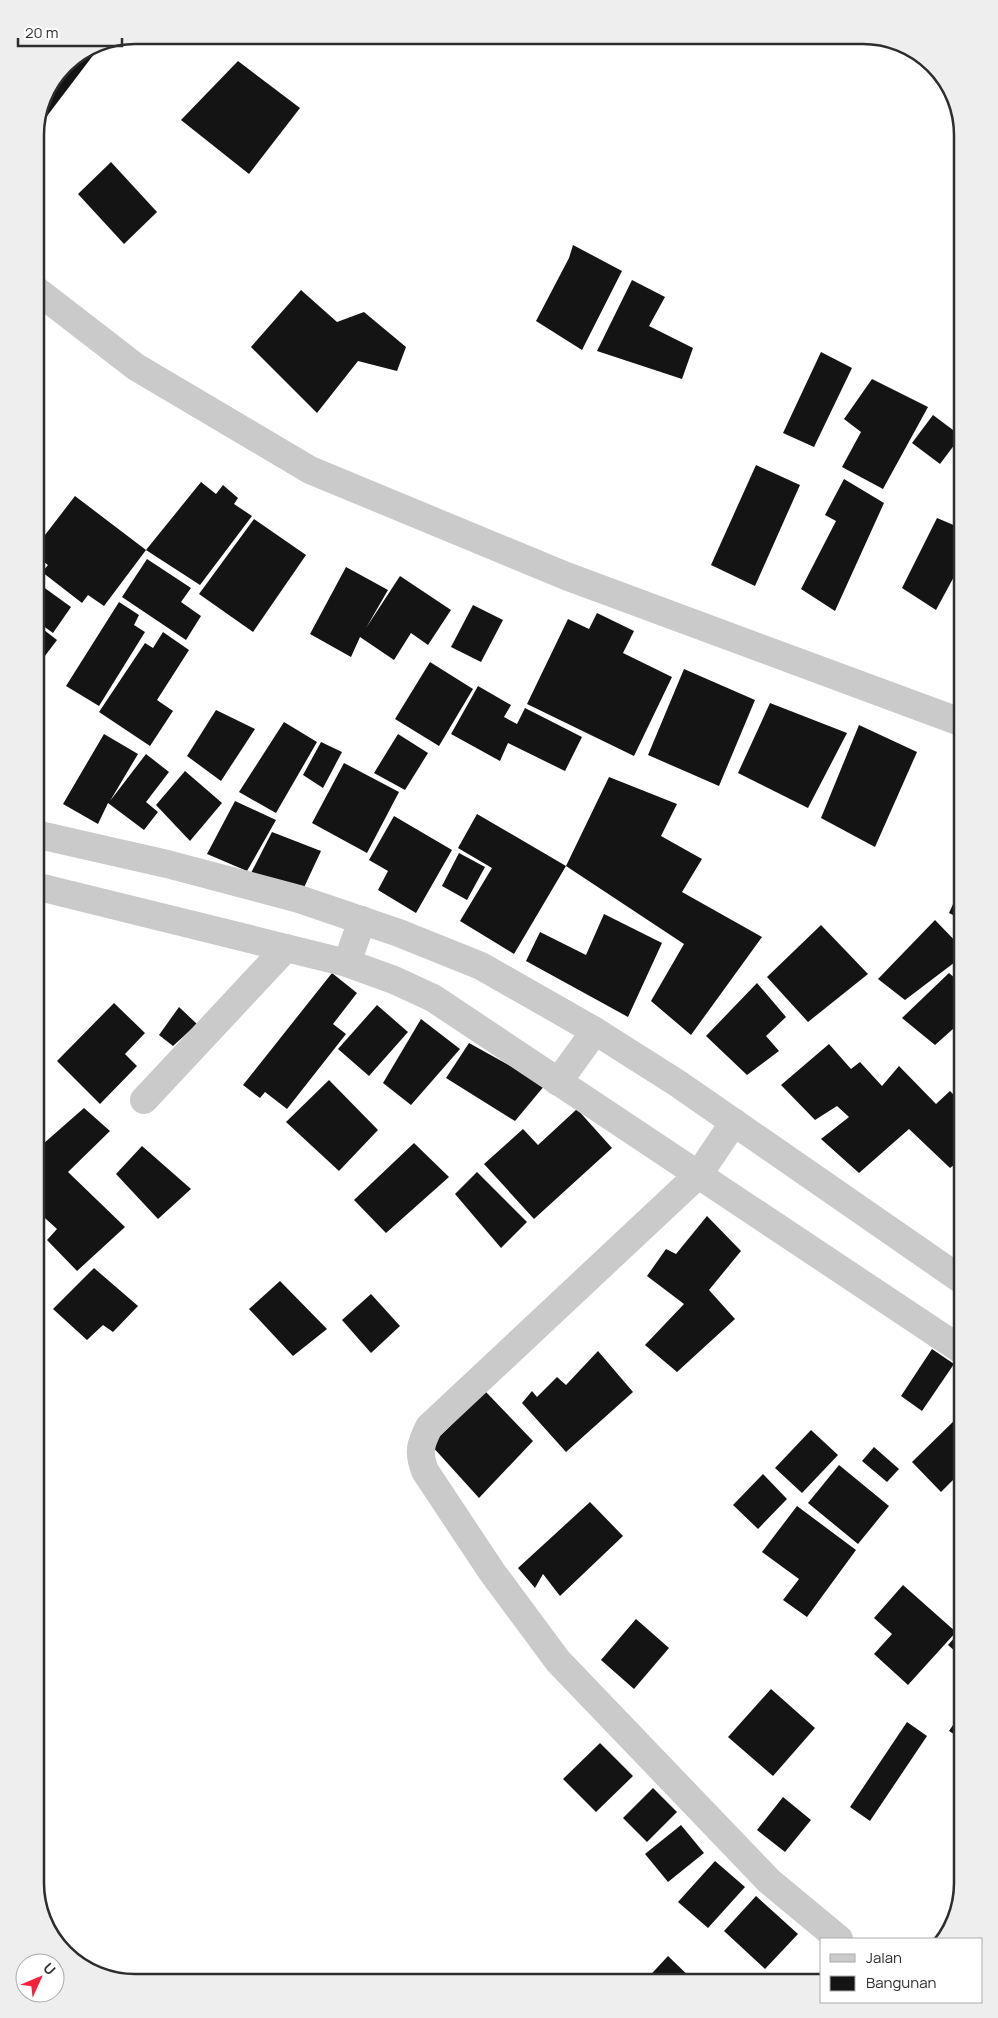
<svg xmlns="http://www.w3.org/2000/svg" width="998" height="2018" viewBox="0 0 998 2018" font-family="Manrope,sans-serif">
  <rect width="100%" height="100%" fill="#fff"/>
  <g fill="#141414">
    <path d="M104,41L44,120L38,116L45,91L64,64L97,42Z"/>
    <path d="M238,61L300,108L249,174L181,120Z"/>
    <path d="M111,162L157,212L124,244L78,194Z"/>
    <path d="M573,245L622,271L582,350L536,321L569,258Z"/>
    <path d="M632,280L665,297L649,326L693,348L682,379L597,351Z"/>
    <path d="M301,290L337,322L364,312L406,347L397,371L358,361L317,413L251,347Z"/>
    <path d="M821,352L852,368L814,447L783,433Z"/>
    <path d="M872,379L928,407L883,489L842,467L861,432L844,419Z"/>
    <path d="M933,415L961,436L940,464L912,443Z"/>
    <path d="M756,465L800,485L755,586L711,565Z"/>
    <path d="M844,479L884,503L835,611L801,589L836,521L825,515Z"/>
    <path d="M201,482L216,494L223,485L238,498L234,504L252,516L200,585L146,550Z"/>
    <path d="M75,496L146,550L104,606L88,595L82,603L42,572L48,565L35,555V548Z"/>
    <path d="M937,518L963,529V560L936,610L902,588Z"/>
    <path d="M254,519L306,555L253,632L199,594Z"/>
    <path d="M147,559L191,588L181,602L201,616L186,640L122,597Z"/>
    <path d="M346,567L388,590L366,628L400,576L451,610L428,645L411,633L394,660L360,637L351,657L310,634Z"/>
    <path d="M35,581L71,607L53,633L35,620Z"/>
    <path d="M119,602L139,615L134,625L145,632L99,706L66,686Z"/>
    <path d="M473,605L503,620L481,662L451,647Z"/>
    <path d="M597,613L634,631L623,653L672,677L634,756L527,704L568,619L589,629Z"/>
    <path d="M35,623L57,640L35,669Z"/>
    <path d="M163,632L189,650L157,700L173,711L150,746L99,712L145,643L153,648Z"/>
    <path d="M430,662L473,689L439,746L395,719Z"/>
    <path d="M684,669L755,700L719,786L648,755Z"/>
    <path d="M478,686L511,705L504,717L517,724L525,708L582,737L565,771L508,743L500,761L451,734Z"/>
    <path d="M770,703L847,733L808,808L738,773Z"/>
    <path d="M216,710L255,729L221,781L187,756Z"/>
    <path d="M284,722L317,742L276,813L239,792Z"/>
    <path d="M859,725L917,752L875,847L821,818Z"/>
    <path d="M104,734L138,754L110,801L146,754L169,772L146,802L158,812L144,830L108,803L98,824L63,804Z"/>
    <path d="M398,734L428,753L405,790L374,773Z"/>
    <path d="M321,742L342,752L323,788L303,775Z"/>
    <path d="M344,763L399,792L367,853L312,823Z"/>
    <path d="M185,771L222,803L190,841L156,805Z"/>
    <path d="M609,777L677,804L661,836L702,859L682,892L762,937L691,1035L651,1001L684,944L566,866Z"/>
    <path d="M235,801L276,820L247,871L207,854Z"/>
    <path d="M477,814L566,866L514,954L460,921L492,868L458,848Z"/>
    <path d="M394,816L452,850L416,913L378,890L388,871L369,860Z"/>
    <path d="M272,832L321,851L300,896L250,875Z"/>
    <path d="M459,853L485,867L467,900L442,886Z"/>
    <path d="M963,882V920L949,913Z"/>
    <path d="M604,914L662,943L628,1017L526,961L540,932L586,955Z"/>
    <path d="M935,920L963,949V956L905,1000L878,979Z"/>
    <path d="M821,925L868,974L808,1022L767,977Z"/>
    <path d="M332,973L357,993L333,1024L346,1034L287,1109L265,1092L260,1098L243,1085Z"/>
    <path d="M949,973L963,985V1020L935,1045L902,1018Z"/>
    <path d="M757,983L786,1017L766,1036L779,1051L747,1075L706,1036Z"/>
    <path d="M114,1003L145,1033L125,1054L137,1066L100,1104L57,1061Z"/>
    <path d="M377,1005L408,1032L369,1076L338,1049Z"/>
    <path d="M179,1007L197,1024L173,1046L159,1035Z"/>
    <path d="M421,1019L460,1049L411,1105L383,1083Z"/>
    <path d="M469,1043L545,1085L515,1121L446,1078Z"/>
    <path d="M829,1044L851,1069L860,1062L882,1086L899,1066L936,1104L950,1091L963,1104V1158L950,1168L909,1129L859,1173L821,1139L849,1117L837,1106L815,1120L781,1085Z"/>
    <path d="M329,1080L378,1130L339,1171L286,1122Z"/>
    <path d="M84,1108L110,1131L68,1172L125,1227L77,1271L47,1240L57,1229L35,1209V1151Z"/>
    <path d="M577,1109L612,1148L534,1219L484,1164L523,1129L538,1145Z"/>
    <path d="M414,1143L449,1177L386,1233L354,1200Z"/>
    <path d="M142,1146L191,1189L158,1219L116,1174Z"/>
    <path d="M477,1172L527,1222L501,1248L455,1194Z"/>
    <path d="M707,1216L741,1251L709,1290L735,1319L677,1372L645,1345L684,1304L647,1276L666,1249L676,1254Z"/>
    <path d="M94,1268L138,1306L113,1332L103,1325L87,1340L53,1309Z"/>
    <path d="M280,1281L327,1329L293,1356L249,1309Z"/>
    <path d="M371,1294L400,1326L371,1353L342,1320Z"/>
    <path d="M932,1349L954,1364L922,1411L901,1396Z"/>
    <path d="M598,1351L633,1392L566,1452L522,1403L532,1391L537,1397L557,1377L566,1385Z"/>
    <path d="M485,1391L533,1441L479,1498L431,1445Z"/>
    <path d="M963,1412V1470L941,1492L912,1462Z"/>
    <path d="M811,1430L838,1455L802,1493L775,1468Z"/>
    <path d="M874,1447L899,1469L887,1482L862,1461Z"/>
    <path d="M839,1465L889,1506L858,1544L808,1503Z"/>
    <path d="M763,1474L787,1499L758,1529L733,1505Z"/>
    <path d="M963,1487V1505L954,1497Z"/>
    <path d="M590,1502L623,1536L560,1596L543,1574L535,1588L518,1568Z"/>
    <path d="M797,1506L856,1550L807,1617L783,1600L799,1579L762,1552Z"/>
    <path d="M903,1585L956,1632L908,1685L874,1654L892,1634L874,1618Z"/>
    <path d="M636,1619L669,1648L634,1689L601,1660Z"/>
    <path d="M963,1628V1658L948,1645Z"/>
    <path d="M771,1689L815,1728L773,1776L728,1737Z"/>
    <path d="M963,1710V1740L949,1731Z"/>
    <path d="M907,1722L927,1736L870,1821L850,1807Z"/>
    <path d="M600,1743L633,1776L596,1812L563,1779Z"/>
    <path d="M653,1788L677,1812L647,1842L623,1818Z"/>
    <path d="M783,1797L811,1820L785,1852L757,1830Z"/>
    <path d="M681,1825L704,1853L668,1882L645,1854Z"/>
    <path d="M715,1861L745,1887L708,1928L678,1902Z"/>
    <path d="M756,1896L798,1934L765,1969L724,1931Z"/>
    <path d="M668,1956L696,1983H643Z"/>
  </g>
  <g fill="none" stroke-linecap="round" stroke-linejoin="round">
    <g stroke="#cacaca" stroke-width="28">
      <path d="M35,289L136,367L310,470L566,576L963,723"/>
      <path d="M35,834L167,864L299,899L399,933L481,966L595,1031L677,1083L963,1281"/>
      <path d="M35,886L347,963L394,980L433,998L963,1351"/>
      <path d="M347,963L362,920"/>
      <path d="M558,1082L595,1031"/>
      <path d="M144,1100L286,948"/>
      <path d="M734,1122L699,1174L429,1427C420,1445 418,1452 425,1471L492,1572L558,1661L769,1881L839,1939"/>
    </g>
  </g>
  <path d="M0 0H998V2018H0ZM135 44H863A91 91 0 0 1 954 135V1883A91 91 0 0 1 863 1974H135A91 91 0 0 1 44 1883V135A91 91 0 0 1 135 44Z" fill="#eee" fill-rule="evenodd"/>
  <path fill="none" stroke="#2d2d2d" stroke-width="2.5" d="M135 44H863A91 91 0 0 1 954 135V1883A91 91 0 0 1 863 1974H135A91 91 0 0 1 44 1883V135A91 91 0 0 1 135 44Z"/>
  <rect x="820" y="1938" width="162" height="65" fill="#ffffff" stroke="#ababab"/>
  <rect x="830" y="1954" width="25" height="8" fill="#cacaca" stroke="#ababab"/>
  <text x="866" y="1963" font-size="15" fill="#2d2d2d">Jalan</text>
  <rect x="830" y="1976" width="25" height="15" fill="#141414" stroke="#ababab"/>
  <text x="866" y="1988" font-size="15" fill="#2d2d2d">Bangunan</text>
  <g transform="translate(40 1978) rotate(46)"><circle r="24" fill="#ffffff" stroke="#ababab"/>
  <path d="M0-4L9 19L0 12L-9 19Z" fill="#f1223a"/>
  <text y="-8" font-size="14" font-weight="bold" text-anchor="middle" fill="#2d2d2d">U</text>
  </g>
  <path d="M18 38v8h104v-8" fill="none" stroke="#2d2d2d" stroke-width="2.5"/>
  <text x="25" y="38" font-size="15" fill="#2d2d2d" stroke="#ffffff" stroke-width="4" paint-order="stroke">20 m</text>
</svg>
